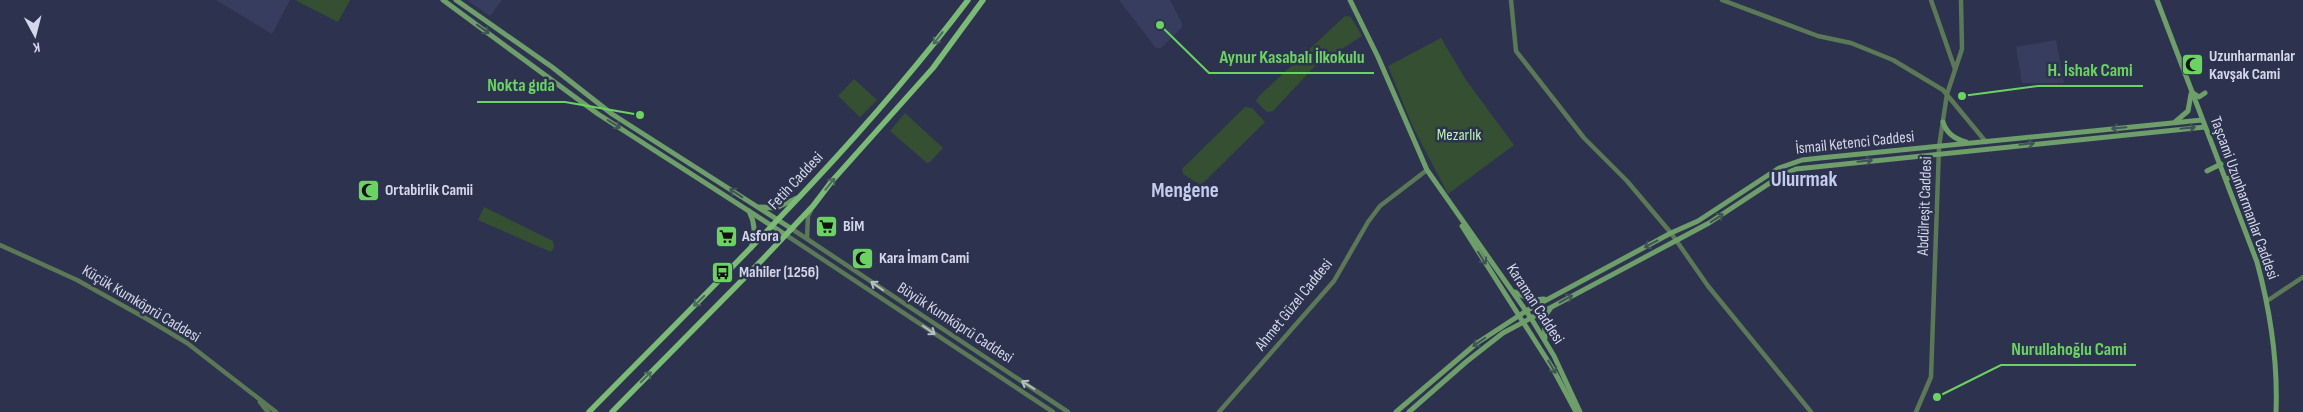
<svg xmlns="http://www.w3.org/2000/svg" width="2303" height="412" viewBox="0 0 2303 412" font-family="'Sofia Sans Condensed',sans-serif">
  <rect width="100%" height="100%" fill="#2d334e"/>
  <g fill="#363d5e">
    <path d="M216,0H290L272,34Z"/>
    <path d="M467,0H502L490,16Z"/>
    <path d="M1119,0H1170L1182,23V27L1161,48H1156Z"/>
    <path d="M2056,40L2064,83H2022L2016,47Z"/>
  </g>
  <g fill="#344f31">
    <path d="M295,0H350L338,22Z"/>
    <path d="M1345,16L1351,17L1362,36L1315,66L1273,111L1267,112L1256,101L1259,96Z"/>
    <path d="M1441,38L1466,80L1514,145L1448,194L1413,127L1388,66Z"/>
    <path d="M854,79L877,100L860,117L838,96Z"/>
    <path d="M1245,107L1252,108L1265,122L1201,185L1183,174L1182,169Z"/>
    <path d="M905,113L943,148L930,162L927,163L890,131Z"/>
    <path d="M484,207L553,241L554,248L551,252L478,220Z"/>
  </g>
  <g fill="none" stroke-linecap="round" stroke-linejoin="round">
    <g stroke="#5b7957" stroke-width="4.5">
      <path d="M1511,0L1516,51L1584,138L1627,181L1671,233L1708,286L1811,412"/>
      <path d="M1722,0L1818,36L1851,43L1893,60L1943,90L1986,142"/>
      <path d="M1931,0L1955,69"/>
      <path d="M792,229L1068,412"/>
      <path d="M786,235L1053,412"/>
      <path d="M807,238L808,216L811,210"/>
      <path d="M0,245L77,280L147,319L187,343L276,412"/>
      <path d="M2267,301L2303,277"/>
      <path d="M260,402L268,412"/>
      <path d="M1219,412L1334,281L1368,222L1380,206L1427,170"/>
      <path d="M1916,412L1931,377L1939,147L1947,94L1962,49L1961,0"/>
    </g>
    <g stroke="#6e9e69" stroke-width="5">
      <path d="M443,0L598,114L786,235"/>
      <path d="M456,0L552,67L612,114L792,229"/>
      <path d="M1350,0L1378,57L1427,170L1531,318L1554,356L1580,412"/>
      <path d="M2157,0L2257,262C2270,310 2278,362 2276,412"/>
      <path d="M2193,93L2199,97L2205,93"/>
      <path d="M1943,122C1946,133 1955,139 1966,142"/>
      <path d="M2175,122L2188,111L2191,94"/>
      <path d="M2207,171L2221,164"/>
      <path d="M2226,179L2234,176"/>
      <path d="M760,207L776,208L797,198"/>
      <path d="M749,211C755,223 756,235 751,248"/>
      <path d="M1462,226L1553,369L1575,410"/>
      <path d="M1515,292L1531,300L1544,299"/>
      <path d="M1545,338L1544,317L1550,309"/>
      <path d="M1396,412L1477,343L1526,311L1671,233L1698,221L1779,168L1802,160L1820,158L2202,120"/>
      <path d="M1409,412L1466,362L1503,333L1709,223L1782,175L1796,169L2205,127"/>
    </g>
    <g stroke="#7cbb76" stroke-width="5.5">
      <path d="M589,412C720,279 855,149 968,0"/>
      <path d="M612,412L762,260L813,206L832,181L933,68L983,0"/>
    </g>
  </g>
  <defs><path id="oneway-shaft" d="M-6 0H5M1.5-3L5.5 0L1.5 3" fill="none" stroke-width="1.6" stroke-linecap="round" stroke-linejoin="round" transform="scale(1.25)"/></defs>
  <g stroke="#405356">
    <use href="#oneway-shaft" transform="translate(483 29) rotate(36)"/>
    <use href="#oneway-shaft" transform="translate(614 124) rotate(32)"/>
    <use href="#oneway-shaft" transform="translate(2119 128) rotate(175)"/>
    <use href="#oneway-shaft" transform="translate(2188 128) rotate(-6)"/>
    <use href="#oneway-shaft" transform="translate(2027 144) rotate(-6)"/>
    <use href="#oneway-shaft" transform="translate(1865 161) rotate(-6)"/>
    <use href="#oneway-shaft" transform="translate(736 193) rotate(-147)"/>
    <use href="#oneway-shaft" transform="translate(1717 218) rotate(-33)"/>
    <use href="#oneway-shaft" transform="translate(1651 244) rotate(152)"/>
    <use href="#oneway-shaft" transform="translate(1482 258) rotate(57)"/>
    <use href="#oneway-shaft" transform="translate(1566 299) rotate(-29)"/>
    <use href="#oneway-shaft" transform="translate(1479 342) rotate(145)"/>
    <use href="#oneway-shaft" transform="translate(1552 367) rotate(59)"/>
  </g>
  <g stroke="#4d695e">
    <use href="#oneway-shaft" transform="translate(938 38) rotate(128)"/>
    <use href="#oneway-shaft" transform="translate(830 184) rotate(-51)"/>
    <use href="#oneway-shaft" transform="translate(699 301) rotate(135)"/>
    <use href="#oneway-shaft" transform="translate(646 377) rotate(-45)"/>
  </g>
  <g stroke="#b5c0c4">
    <use href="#oneway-shaft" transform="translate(877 286) rotate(-145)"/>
    <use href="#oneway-shaft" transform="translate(929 330) rotate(35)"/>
    <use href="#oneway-shaft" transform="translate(1028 385) rotate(-148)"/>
  </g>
  <defs>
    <symbol id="mosque-square" viewBox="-11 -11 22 22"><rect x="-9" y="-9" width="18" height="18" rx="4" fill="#6bd362" stroke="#2d334e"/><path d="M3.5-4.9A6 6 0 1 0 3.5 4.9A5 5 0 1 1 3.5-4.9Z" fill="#111"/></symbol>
    <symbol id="supermarket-square" viewBox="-11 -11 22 22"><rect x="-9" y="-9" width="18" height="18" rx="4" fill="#6bd362" stroke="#2d334e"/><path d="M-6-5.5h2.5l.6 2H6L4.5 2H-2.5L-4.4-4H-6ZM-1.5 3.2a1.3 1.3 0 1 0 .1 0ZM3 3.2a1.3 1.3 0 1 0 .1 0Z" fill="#111"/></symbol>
    <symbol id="bus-square" viewBox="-11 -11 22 22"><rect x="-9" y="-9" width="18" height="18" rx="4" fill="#6bd362" stroke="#2d334e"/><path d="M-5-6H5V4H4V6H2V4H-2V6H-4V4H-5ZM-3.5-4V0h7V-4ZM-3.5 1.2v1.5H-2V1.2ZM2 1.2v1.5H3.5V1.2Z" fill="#111"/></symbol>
  </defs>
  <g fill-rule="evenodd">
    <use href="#mosque-square" x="2180" y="52" width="25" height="25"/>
    <use href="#mosque-square" x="356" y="178" width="25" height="25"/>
    <use href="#supermarket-square" x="814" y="214" width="25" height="25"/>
    <use href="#supermarket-square" x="714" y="224" width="25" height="25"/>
    <use href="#mosque-square" x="850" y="246" width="25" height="25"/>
    <use href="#bus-square" x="710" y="260" width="25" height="25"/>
  </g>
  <g text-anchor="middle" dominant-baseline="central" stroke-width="5" stroke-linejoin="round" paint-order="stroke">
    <g font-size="16" font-weight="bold" fill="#d3d7e9" stroke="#2d334e" text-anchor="start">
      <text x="2209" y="56">Uzunharmanlar<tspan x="2209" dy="18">Kavşak Cami</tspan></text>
      <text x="385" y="190">Ortabirlik Camii</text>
      <text x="843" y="226">BİM</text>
      <text x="742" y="236">Asfora</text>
      <text x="879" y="258">Kara İmam Cami</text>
      <text x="739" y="272">Mahiler (1256)</text>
    </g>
    <g font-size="16" fill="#b8f3b2" stroke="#2d334e">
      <text x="1459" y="135">Mezarlık</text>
    </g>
    <g font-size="16" fill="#d3d7e9" stroke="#2d334e">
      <text transform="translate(1855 143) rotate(-6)">İsmail Ketenci Caddesi</text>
      <text transform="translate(796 181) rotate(-47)">Fetih Caddesi</text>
      <text transform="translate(2244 198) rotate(70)">Taşcami Uzunharmanlar Caddesi</text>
      <text transform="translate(1925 206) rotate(-88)">Abdülreşit Caddesi</text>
      <text transform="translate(141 304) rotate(31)">Küçük Kumköprü Caddesi</text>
      <text transform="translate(1535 304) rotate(57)">Karaman Caddesi</text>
      <text transform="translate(1294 305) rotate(-51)">Ahmet Güzel Caddesi</text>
      <text transform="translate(955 323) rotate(33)">Büyük Kumköprü Caddesi</text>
    </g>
    <g font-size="21" font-weight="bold" fill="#c5cdef" stroke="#2d334e">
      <text x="1804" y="179">Uluırmak</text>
      <text x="1185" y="190">Mengene</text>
    </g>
  </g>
  <path fill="none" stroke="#6bd362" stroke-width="2" d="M1160 25L1209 73H1374M1962 96L2038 86H2143M640 115L565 102H477M1937 397L2001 365H2136"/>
  <g fill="#6bd362" stroke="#2d334e" stroke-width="2">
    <circle cx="1160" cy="25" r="5"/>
    <circle cx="1962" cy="96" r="5"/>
    <circle cx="640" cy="115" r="5"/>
    <circle cx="1937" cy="397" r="5"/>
  </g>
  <g font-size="18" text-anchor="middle" font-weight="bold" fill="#6bd362" stroke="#2d334e" stroke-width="5" stroke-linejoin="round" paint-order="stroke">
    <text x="1292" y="63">Aynur Kasabalı İlkokulu</text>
    <text x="2090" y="76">H. İshak Cami</text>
    <text x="521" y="91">Nokta gıda</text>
    <text x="2069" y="355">Nurullahoğlu Cami</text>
  </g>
  <g transform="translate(35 35) rotate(173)" stroke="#2d334e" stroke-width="4" paint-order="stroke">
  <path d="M0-4L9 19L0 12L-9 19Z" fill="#d3d7e9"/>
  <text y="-8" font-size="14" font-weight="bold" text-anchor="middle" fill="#d3d7e9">K</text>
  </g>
</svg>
